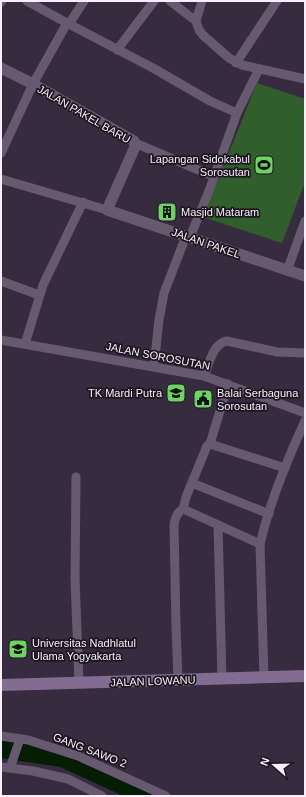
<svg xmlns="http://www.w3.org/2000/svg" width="306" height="797" viewBox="0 0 306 797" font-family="Helvetica,sans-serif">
  <rect width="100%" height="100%" fill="#372c3f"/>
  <path fill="#315f2b" d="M257,83L305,99V182L282,243L203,217Z"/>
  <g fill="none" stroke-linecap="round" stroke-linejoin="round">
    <path stroke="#041d03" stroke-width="18" d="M1,749L62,758L145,796"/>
    <g stroke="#675a70" stroke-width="9">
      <path d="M170,1L196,21"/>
      <path d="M202,1L196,21L199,30L204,36L229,58L242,65L305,79"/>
      <path d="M1,2L2,1"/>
      <path d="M67,23L153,68L210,101L237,113"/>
      <path d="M69,24L84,1"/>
      <path d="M117,50L154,1"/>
      <path d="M236,63L277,1"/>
      <path d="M135,143L208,174"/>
      <path d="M1,153L33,84L67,23L27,1"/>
      <path d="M1,179L107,210"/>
      <path d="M190,237L209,191L237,113L259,69"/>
      <path d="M287,271L305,221"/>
      <path d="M1,281L39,295"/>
      <path d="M1,340L204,376L305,413"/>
      <path d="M25,344L43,285L83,202"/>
      <path d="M154,366L159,320L164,293L186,236"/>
      <path d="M204,376C209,364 213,343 227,341L277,352L305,353"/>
      <path d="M210,444L285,468"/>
      <path d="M76,477L75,579L79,683"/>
      <path d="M192,483L269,514"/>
      <path d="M183,509L186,497L207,446L210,444L228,384"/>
      <path d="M218,525L222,679"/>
      <path d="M264,678L260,544C270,501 287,460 305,421"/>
      <path d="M178,680L176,627L174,525C175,518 177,512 183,509L260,544"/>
      <path d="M1,736L28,740L78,756L166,796"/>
      <path d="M1,767L33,771L68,779L102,796"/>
      <path d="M10,768L20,739"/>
    </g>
    <path stroke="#675a70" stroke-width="11" d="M1,68L33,84L134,141L135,146L134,149L107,210L305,276"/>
    <path stroke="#826c91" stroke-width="12" d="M1,685L305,676"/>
  </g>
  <defs>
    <symbol id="stadium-square" viewBox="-11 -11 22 22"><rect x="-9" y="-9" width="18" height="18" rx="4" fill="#6dd361" stroke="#1c161f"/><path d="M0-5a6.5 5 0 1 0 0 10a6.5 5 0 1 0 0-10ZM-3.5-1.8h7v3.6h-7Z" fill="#111"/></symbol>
    <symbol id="building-square" viewBox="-11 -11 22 22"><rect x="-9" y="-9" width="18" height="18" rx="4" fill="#6dd361" stroke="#1c161f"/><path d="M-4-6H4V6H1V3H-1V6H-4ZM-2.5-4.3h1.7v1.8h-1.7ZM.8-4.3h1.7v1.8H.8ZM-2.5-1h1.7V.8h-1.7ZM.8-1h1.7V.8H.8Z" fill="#111"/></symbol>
    <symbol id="school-square" viewBox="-11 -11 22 22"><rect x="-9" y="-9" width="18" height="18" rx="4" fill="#6dd361" stroke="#1c161f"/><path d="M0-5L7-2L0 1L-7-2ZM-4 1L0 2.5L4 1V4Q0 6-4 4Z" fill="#111"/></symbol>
    <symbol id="civic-square" viewBox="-11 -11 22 22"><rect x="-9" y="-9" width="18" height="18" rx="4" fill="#6dd361" stroke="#1c161f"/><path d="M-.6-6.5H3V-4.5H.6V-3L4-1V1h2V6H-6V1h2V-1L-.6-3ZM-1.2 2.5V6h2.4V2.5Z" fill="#111"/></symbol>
    <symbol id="university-square" viewBox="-11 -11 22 22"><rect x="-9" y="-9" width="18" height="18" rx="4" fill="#6dd361" stroke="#1c161f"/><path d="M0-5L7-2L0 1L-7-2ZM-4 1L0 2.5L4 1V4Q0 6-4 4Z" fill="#111"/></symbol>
  </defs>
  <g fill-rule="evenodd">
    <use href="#stadium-square" x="253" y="154" width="22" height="22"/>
    <use href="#building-square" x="156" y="201" width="22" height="22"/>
    <use href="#school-square" x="165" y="382" width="22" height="22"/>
    <use href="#civic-square" x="192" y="388" width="22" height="22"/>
    <use href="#university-square" x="7" y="638" width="22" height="22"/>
  </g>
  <g text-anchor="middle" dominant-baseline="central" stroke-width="3.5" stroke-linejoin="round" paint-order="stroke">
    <g font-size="11" fill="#f6eefb" stroke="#1c161f">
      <text transform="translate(84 114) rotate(30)">JALAN PAKEL BARU</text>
      <text transform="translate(206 243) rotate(19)">JALAN PAKEL</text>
      <text transform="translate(158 356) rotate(11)">JALAN SOROSUTAN</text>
      <text transform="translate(153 681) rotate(-2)">JALAN LOWANU</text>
      <text transform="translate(90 750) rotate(21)">GANG SAWO 2</text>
    </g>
    <g font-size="11" fill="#f6eefb" stroke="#1c161f" text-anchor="start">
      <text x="250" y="159" text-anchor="end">Lapangan Sidokabul<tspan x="250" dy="13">Sorosutan</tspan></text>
      <text x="181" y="212">Masjid Mataram</text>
      <text x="162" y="393" text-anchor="end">TK Mardi Putra</text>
      <text x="217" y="393">Balai Serbaguna<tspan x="217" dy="13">Sorosutan</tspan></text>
      <text x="32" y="643">Universitas Nadhlatul<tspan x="32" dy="13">Ulama Yogyakarta</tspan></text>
    </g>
  </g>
  <rect width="306" height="797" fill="none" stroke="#f6eefb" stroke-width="4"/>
  <g transform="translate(274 765) rotate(290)" stroke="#1c161f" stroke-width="3" paint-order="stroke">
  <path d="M0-3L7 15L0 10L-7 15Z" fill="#f6eefb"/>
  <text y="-6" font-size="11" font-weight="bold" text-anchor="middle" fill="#f6eefb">N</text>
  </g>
</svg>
